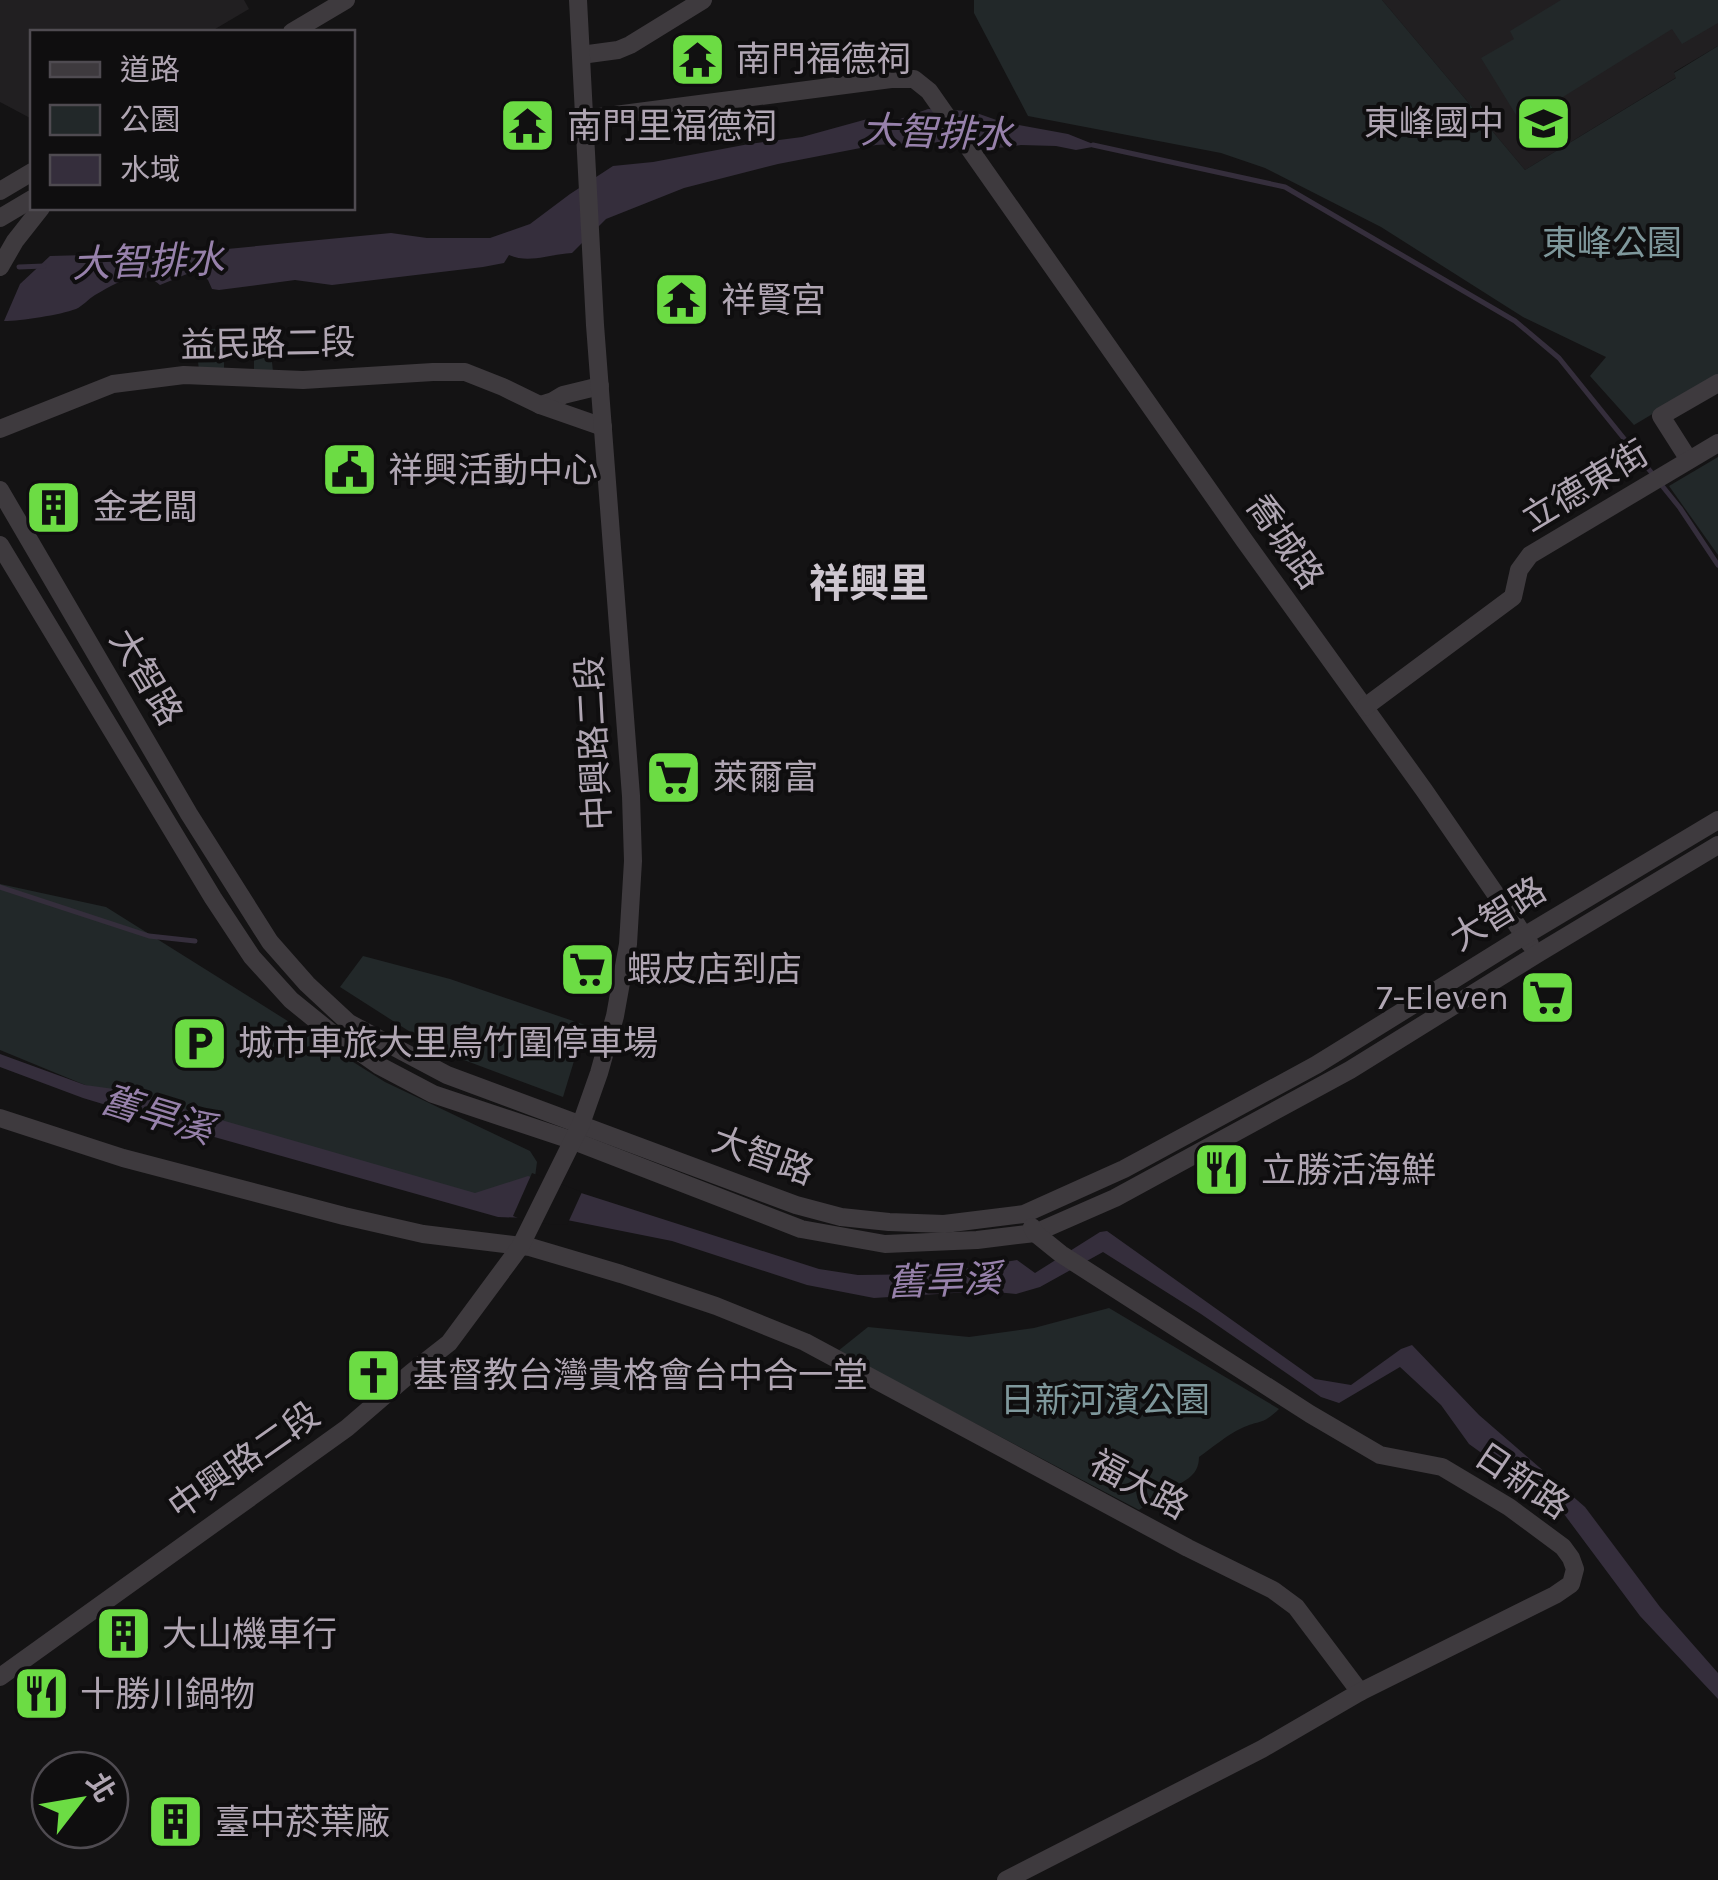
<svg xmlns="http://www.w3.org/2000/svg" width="1718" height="1880" viewBox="0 0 1718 1880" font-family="Karla,'Noto Sans TC',sans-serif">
  <rect width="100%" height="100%" fill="#141314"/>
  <g fill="#211f21">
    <path d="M0,0H244L249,9L210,32H32V119L0,102Z"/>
    <path d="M1382,0H1718V46L1674,72L1677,77L1525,170Z"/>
  </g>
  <g fill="#222829">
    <path d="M974,0H1382L1525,170L1676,78L1674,73L1718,46V375L1634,425L1590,376L1606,357L1523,317L1381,227L1265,168L1221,153L1028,116L974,13Z"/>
    <path d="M1561,0H1718V23L1682,44L1672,29L1521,123L1481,58L1514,39L1510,31Z"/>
    <path d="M224,329V370H199L194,330Z"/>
    <path d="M254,335L269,337L273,371H254Z"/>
    <path d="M1718,457V555L1669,486Z"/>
    <path d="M0,884L106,907L385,1082L530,1151L537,1162L535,1177L504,1196L449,1191L85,1085L0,1050Z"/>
    <path d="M363,956L450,979L585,1025L563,1097L440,1051L340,987Z"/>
    <path d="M1109,1308L1279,1409C1261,1426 1261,1419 1242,1428C1227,1435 1213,1447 1199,1457C1199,1478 1182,1481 1167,1491C1157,1497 1148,1504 1139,1510L838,1351L868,1327L969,1337L1034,1328Z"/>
  </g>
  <g fill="#352e3c">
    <path d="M928,109L971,111L1002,122L1068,134L1098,146L1076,150L1056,146L1021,145L998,148L929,142L876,145L778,164L684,188L606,219L572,253C549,254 530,264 509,255L504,263L483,267L332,285L295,280L219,290L212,289L208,280L202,274H187L160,285C140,267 116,283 95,295C88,299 83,306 76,309C60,315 21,321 4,321L20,284L50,256L196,252L391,233L427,238H490L530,224L570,194L613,166L653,162L749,144L802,137L871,118L892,122Z"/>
    <path d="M0,1054L85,1085L114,1089L475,1193L528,1176L819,1269L858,1275L932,1274L1017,1260L1035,1273L1100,1232L1107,1231L1315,1379L1351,1385L1401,1349L1412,1345L1479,1415L1585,1507L1660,1607L1718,1673V1699L1640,1616L1561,1510L1469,1444L1441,1405L1400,1367L1339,1403L1321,1397L1201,1314L1103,1252L1040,1287L1016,1294L986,1291L874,1298L807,1285L672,1241L562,1219L498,1217L193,1131L83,1098L0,1067Z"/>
  </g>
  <path fill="#141314" d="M532,1173L582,1192L567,1225L530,1223L513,1216Z"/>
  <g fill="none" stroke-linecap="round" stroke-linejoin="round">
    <g stroke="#352e3c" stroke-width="5">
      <path d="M1093,145L1285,187L1515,321L1559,358L1680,508L1718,565"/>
      <path d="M19,267L44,266"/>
      <path d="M0,887L149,936L195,941"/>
    </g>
    <g stroke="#3e3a3e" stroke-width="18">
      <path d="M292,32L346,0"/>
      <path d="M581,55L618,50L630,45L703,0"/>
      <path d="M584,119L891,79H914L929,91L1244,540L1424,790L1530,944"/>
      <path d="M0,191L32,172"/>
      <path d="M0,218L32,199"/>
      <path d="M0,267L15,241L41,208"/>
      <path d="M540,405L553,401L563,395L600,386"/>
      <path d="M0,429L113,384L184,375L303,380L433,372H465L503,387L540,405L603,427"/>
      <path d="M1689,460L1661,416L1718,383"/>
      <path d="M0,490L189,814L270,942L307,984L349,1023L447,1075L796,1205L841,1217L889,1222L944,1224L1024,1214L1124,1169L1316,1065L1524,936L1718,820"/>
      <path d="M0,545L213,898L252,957L291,1000L328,1030L378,1065L433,1094L574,1141L801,1229L885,1244L977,1240L1035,1233L1115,1198L1350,1070L1537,954L1718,845"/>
      <path d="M1365,707L1513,597L1519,570L1530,555L1718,443"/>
      <path d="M0,1118L123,1158L344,1216L423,1234L530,1247L621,1274L716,1306L805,1342L1188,1548L1273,1590L1296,1607L1360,1692"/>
      <path d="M0,1677L347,1428L412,1372L449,1343L520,1247L581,1124L599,1073L615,1016L628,944L633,861L631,796L595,325L578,0"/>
      <path d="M1006,1880L1262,1749L1360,1692L1555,1595L1571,1584L1575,1569L1571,1558L1563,1547L1509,1507L1442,1467L1380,1455L1310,1414L1061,1254L1035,1233L1032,1227"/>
    </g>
  </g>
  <defs>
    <symbol id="temple-square" viewBox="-11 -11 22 22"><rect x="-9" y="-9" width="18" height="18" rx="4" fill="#6cdc44" stroke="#0f0e0f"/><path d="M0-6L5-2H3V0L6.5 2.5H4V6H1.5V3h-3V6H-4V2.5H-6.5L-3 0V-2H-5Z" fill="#111"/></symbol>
    <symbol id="school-square" viewBox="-11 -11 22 22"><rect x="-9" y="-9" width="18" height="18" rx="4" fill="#6cdc44" stroke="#0f0e0f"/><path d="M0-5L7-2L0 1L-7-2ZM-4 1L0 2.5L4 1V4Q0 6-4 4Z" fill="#111"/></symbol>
    <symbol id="civic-square" viewBox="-11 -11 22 22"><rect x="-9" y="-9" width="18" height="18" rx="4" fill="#6cdc44" stroke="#0f0e0f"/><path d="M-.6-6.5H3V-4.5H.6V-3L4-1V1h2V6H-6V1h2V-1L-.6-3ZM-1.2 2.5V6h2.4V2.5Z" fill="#111"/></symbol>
    <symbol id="building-square" viewBox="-11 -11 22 22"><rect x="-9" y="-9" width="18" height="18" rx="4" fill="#6cdc44" stroke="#0f0e0f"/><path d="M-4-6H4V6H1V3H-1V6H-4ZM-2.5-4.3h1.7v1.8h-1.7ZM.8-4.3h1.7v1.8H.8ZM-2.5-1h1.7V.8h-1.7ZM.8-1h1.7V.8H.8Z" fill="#111"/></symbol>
    <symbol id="supermarket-square" viewBox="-11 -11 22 22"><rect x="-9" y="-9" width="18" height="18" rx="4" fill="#6cdc44" stroke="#0f0e0f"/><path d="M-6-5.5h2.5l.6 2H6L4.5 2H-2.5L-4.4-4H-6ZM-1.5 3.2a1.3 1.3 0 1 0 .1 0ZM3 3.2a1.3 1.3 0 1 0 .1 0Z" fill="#111"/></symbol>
    <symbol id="parking-square" viewBox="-11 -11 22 22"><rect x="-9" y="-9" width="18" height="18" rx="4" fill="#6cdc44" stroke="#0f0e0f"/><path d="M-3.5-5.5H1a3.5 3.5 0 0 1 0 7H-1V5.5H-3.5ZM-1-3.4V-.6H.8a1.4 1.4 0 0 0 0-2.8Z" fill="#111"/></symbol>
    <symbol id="restaurant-square" viewBox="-11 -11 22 22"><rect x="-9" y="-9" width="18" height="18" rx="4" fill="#6cdc44" stroke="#0f0e0f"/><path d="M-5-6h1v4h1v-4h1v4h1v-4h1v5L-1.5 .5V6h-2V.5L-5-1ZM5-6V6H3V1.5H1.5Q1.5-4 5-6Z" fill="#111"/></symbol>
    <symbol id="church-square" viewBox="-11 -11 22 22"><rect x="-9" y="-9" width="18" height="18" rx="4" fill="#6cdc44" stroke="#0f0e0f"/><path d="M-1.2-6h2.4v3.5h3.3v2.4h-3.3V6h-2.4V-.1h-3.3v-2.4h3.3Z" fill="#111"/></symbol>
  </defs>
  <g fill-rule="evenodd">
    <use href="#temple-square" x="666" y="28" width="63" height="63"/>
    <use href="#school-square" x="1512" y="92" width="63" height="63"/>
    <use href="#temple-square" x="496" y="94" width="63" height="63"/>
    <use href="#temple-square" x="650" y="268" width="63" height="63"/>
    <use href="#civic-square" x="318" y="438" width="63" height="63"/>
    <use href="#building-square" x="22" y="476" width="63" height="63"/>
    <use href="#supermarket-square" x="642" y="746" width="63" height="63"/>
    <use href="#supermarket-square" x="556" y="938" width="63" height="63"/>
    <use href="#supermarket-square" x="1516" y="966" width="63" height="63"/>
    <use href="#parking-square" x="168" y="1012" width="63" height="63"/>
    <use href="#restaurant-square" x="1190" y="1138" width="63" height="63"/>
    <use href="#church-square" x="342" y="1344" width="63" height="63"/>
    <use href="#building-square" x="92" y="1602" width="63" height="63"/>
    <use href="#restaurant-square" x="10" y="1662" width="63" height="63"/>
    <use href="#building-square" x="144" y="1790" width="63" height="63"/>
  </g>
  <g text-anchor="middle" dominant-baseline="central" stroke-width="8" stroke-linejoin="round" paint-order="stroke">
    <g font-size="35" fill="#b0a6b3" stroke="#0f0e0f" text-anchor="start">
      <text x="736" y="59">南門福德祠</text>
      <text x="1504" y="123" text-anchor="end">東峰國中</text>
      <text x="567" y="126">南門里福德祠</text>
      <text x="721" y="300">祥賢宮</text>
      <text x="388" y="470">祥興活動中心</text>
      <text x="93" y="507">金老闆</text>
      <text x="713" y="777">萊爾富</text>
      <text x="627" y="969">蝦皮店到店</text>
      <text x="1509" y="997" text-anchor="end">7-Eleven</text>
      <text x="238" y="1043">城市車旅大里鳥竹圍停車場</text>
      <text x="1261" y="1170">立勝活海鮮</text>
      <text x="413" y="1375">基督教台灣貴格會台中合一堂</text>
      <text x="162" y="1634">大山機車行</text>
      <text x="80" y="1694">十勝川鍋物</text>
      <text x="215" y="1822">臺中菸葉廠</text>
    </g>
    <g font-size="35" fill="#7f989c" stroke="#0f0e0f">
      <text x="1612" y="243">東峰公園</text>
      <text x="1105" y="1400">日新河濱公園</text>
    </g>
    <g font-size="35" fill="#b0a6b3" stroke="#0f0e0f">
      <text transform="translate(268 344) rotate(-1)">益民路二段</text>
      <text transform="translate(1585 486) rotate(-31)">立德東街</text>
      <text transform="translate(1285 542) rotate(55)">喬城路</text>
      <text transform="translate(146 677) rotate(59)">大智路</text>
      <text transform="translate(594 743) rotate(-93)">中興路二段</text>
      <text transform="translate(1498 914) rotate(-32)">大智路</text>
      <text transform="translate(763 1156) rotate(20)">大智路</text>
      <text transform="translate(244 1461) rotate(-35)">中興路二段</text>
      <text transform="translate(1522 1481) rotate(34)">日新路</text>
      <text transform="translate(1139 1485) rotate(28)">福大路</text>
    </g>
    <g font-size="38" font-style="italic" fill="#9781ab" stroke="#0f0e0f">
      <text transform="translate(937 133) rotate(2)">大智排水</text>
      <text transform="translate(148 262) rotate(-2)">大智排水</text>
      <text transform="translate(157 1115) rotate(17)">舊旱溪</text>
      <text transform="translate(944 1281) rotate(-2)">舊旱溪</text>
    </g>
    <g font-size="40" font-weight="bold" fill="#cec7d0" stroke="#0f0e0f">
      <text x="869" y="583">祥興里</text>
    </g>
  </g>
  <rect x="30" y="30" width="325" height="180" fill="#0f0e0f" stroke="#4f4b51" stroke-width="2.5"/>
  <rect x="50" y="62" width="50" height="15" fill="#3e3a3e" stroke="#4f4b51" stroke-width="2.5"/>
  <text x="120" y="80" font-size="30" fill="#b0a6b3">道路</text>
  <rect x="50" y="105" width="50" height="30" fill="#222829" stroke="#4f4b51" stroke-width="2.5"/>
  <text x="120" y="130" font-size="30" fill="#b0a6b3">公園</text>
  <rect x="50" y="155" width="50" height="30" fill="#352e3c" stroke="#4f4b51" stroke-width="2.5"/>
  <text x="120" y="180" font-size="30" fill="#b0a6b3">水域</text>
  <g transform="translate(80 1800) rotate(59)"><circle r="48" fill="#0f0e0f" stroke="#4f4b51" stroke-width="2.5"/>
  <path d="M0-8L18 38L0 25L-18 38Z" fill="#6cdc44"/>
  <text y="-15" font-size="28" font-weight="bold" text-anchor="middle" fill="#b0a6b3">北</text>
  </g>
</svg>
